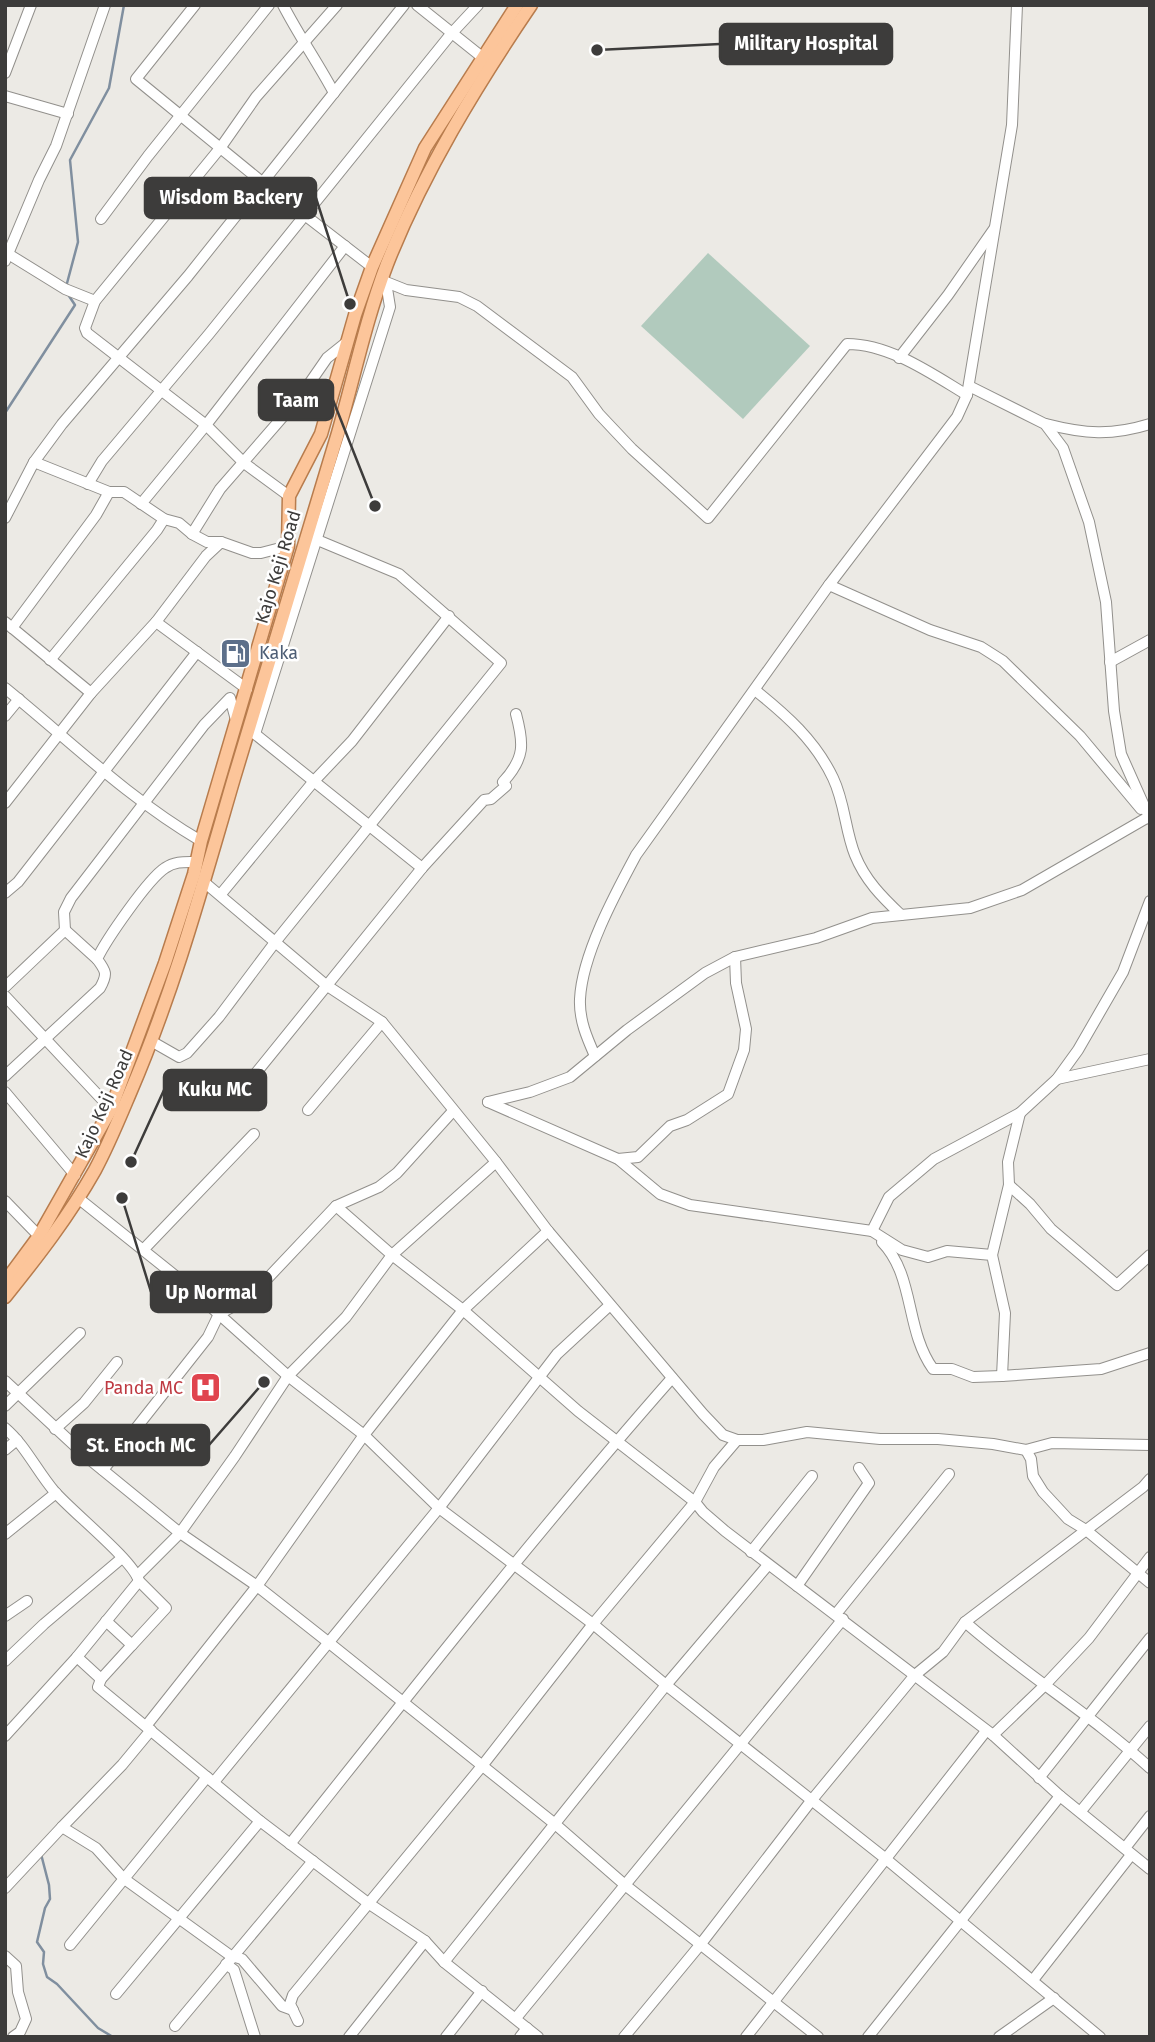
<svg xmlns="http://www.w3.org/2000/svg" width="1155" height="2042" viewBox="0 0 1155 2042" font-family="'Fira Sans',sans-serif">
  <rect width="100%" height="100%" fill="#eceae5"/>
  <path fill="#b1cabd" d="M708,253L810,346L743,419L641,326Z"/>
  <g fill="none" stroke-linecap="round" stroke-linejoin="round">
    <g stroke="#808f9f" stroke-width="2.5">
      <path d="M66,287L78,242L70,160L109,88L124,5"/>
      <path d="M5,413L75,305L69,296"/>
      <path d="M41,1854L49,1885L50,1899L45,1908L37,1942L44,1952L43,1964L47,1977L57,1984L98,2028L113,2037"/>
    </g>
    <defs>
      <g id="minor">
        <path d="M195,5L136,79L262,182L372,267"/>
        <path d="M283,5C299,36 318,63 334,93"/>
        <path d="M417,5L482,57"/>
        <path d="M5,73L31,5"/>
        <path d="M5,96L68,114"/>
        <path d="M101,219L148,156L269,5"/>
        <path d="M5,252L65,289L95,301"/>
        <path d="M5,261L39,180L56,146L105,5"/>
        <path d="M386,282L406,290L459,297L477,306L572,377L599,414L632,449L708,518L847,344C890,344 932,374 967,395"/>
        <path d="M899,358L948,295L994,229"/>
        <path d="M969,386L1045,424L1063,448L1089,522L1106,602L1114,711L1121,754L1150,819"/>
        <path d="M1046,424C1085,434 1111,436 1150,424"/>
        <path d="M34,462L109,492H124L164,519L179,523L192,534L220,489L300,397L327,358L347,342"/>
        <path d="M88,484L102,461L209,334L451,34L478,5"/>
        <path d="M289,496L244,463L206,425L87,333L85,328L95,301L221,147L256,97L337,5"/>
        <path d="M141,504L206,425L345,246"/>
        <path d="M5,518L34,462L62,424L188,276L404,5"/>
        <path d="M192,534L207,542H221"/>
        <path d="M829,585L930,630L981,647L1003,661L1080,736L1141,809"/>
        <path d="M5,622L91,693L156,622L247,689"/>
        <path d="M156,622L206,556L221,542L252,553H261L288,546"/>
        <path d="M12,628L96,515L109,492"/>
        <path d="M50,660L157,530L164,519"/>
        <path d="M1110,662L1150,640"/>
        <path d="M5,688C69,740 129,799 201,841"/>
        <path d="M755,690C786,715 815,740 833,778C845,803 845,830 855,855C865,880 882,897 901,915"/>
        <path d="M5,716L19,699"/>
        <path d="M250,730L422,868"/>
        <path d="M255,734L390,307L386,282"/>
        <path d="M5,803L91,693"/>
        <path d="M204,882L326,985L382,1022L496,1162L548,1231L703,1414L723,1435L737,1440H763L807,1432L880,1439H938L993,1444L1026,1450L1052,1443L1150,1445"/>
        <path d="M5,893L18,882L197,652"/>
        <path d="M221,894L314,781L352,741L449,616"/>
        <path d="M65,930L97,959"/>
        <path d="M5,987L65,930L64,912L71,898L204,725L230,698L236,720"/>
        <path d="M5,996L111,1109"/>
        <path d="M151,1041L179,1057L187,1053L219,1017L276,941L501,663L399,574L315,539"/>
        <path d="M595,1056C587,1038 579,1020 580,999C582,955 615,894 636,855L829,585L957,417L967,395L1012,125L1017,5"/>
        <path d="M5,1076L100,988C108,974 106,971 97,959C106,940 148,879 165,868C175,861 185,862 196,862"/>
        <path d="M1057,1079L1150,1059"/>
        <path d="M243,1089L422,868L484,800L491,799L506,786L503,782C525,758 524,744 516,714"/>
        <path d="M5,1092L75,1175"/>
        <path d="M488,1102L618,1159L660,1194L690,1205L872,1231L889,1197L934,1159L1020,1113L1057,1079L1078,1050L1123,972L1150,901"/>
        <path d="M488,1102L530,1092L570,1077L627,1030L705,973L735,957L816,938L872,918L970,908L1022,890L1150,816"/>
        <path d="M308,1110L382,1022"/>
        <path d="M618,1159L638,1157L670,1126L687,1120L728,1094L744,1050L746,1029L736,983L735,957"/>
        <path d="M1009,1185L1030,1204L1051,1229L1117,1285L1150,1255"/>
        <path d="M78,1198L183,1282L288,1376L364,1435L439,1508L593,1624L666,1685L886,1859L1100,2037"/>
        <path d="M5,1201L39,1236"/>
        <path d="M336,1206L392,1255L463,1310L578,1411L695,1502L703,1512L725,1531L993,1735L1060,1796L1150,1869"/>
        <path d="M872,1231L902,1250L928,1257L947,1251L992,1255L1005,1313L1002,1376L1101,1369L1150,1353"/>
        <path d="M882,1242C915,1276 905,1330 933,1369H952L973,1377L1002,1376"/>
        <path d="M143,1250L254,1134"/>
        <path d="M992,1255L1009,1185L1008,1162L1020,1113"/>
        <path d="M5,1381L88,1458L180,1533L257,1586L328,1642L555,1824L625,1885L818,2037"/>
        <path d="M5,1406L80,1333"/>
        <path d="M5,1428C25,1445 37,1471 54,1491C72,1512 133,1560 139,1581L166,1608L132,1645"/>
        <path d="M55,1429L84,1403L117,1362"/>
        <path d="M5,1450L17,1440"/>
        <path d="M1026,1450L1031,1459L1033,1476L1043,1492L1068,1519L1086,1530L1150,1583"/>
        <path d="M103,1470L208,1337L219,1314L249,1298L336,1206L379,1187L397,1173L453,1111"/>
        <path d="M5,1534L56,1493"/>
        <path d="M751,1552L812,1476"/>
        <path d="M137,1576L180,1533L235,1456L288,1376L346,1317L392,1255L496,1162"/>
        <path d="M797,1586L869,1483L859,1468"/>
        <path d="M836,1614L949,1474"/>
        <path d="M5,1616L27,1601"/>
        <path d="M965,1622C1024,1674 1092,1715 1150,1768"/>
        <path d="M77,1657L101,1679L98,1687L260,1821L368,1903L425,1941L444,1962L538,2037"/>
        <path d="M5,1661L44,1624L122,1558"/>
        <path d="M101,1679L132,1645L106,1621"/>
        <path d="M146,1726L257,1586L364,1435L463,1310L548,1231"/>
        <path d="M151,1730L122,1765L62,1827L96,1848L123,1878L231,1956L242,1959L282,2006L293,2010"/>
        <path d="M993,1735L1044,1686L1089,1638L1150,1557"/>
        <path d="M5,1736L77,1657L139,1581"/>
        <path d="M1039,1778L1150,1638"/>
        <path d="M214,1782L439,1508L557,1354L610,1305"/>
        <path d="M1081,1811L1150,1726"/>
        <path d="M290,1844C415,1687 539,1529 672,1378"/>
        <path d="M1125,1848L1150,1816"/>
        <path d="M5,1888L62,1827"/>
        <path d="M70,1945L207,1777"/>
        <path d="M5,1956L16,1966L18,1992L26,2019L20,2032L13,2037"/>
        <path d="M444,1962L666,1685L768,1565"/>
        <path d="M226,1964L234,1970L255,2037"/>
        <path d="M1033,1980L1131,1855"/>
        <path d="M116,1994L260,1821"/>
        <path d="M516,2018L843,1619"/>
        <path d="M298,2021L290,2004L293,1995L482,1766L593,1624L695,1502L714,1467L737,1440"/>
        <path d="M175,2026L313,1861"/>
        <path d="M349,2037L425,1941"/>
        <path d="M446,2037L482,1991"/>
        <path d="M520,2037L527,2028"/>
        <path d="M624,2037L700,1945L811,1801L915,1675L943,1652L965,1622L1143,1487L1150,1479"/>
        <path d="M746,2037L986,1731"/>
        <path d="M868,2037L1060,1796"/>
        <path d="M999,2037L1054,1998"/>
      </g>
      <g id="major">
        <path d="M5,1282L39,1236L111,1109L165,963L194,874L201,841L288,546L289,496L321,434L355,315L372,267L425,148L517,5"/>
        <path d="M5,1297C38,1256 69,1216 95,1170C108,1146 119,1119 130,1093C174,991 203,884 234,778C268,663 303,548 338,433C354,377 366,319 387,264C423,173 476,86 531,5"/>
      </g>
    </defs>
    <use href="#minor" stroke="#92908c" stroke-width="12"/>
    <use href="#major" stroke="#b87c4d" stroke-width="15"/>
    <use href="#minor" stroke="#fff" stroke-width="10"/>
    <use href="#major" stroke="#fcc59a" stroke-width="12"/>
  </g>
  <defs>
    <symbol id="fuel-square" viewBox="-11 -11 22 22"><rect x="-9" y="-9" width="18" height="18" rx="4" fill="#5c6f8a" stroke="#fff"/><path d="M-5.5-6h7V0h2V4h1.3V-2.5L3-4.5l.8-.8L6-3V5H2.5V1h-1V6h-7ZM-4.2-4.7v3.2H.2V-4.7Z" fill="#fff"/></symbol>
    <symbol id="hospital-square" viewBox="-11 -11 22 22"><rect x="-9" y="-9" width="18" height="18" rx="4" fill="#e0444e" stroke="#fff"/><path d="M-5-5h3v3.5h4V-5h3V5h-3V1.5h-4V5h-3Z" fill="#fff"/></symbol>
  </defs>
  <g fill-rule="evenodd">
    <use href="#fuel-square" x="218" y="636" width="35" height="35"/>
    <use href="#hospital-square" x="188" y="1370" width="35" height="35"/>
  </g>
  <g text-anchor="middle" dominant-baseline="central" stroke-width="5" stroke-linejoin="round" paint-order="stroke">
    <g font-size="18" fill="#3d3c3b" stroke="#fff">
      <text transform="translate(278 567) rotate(-73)">Kajo Keji Road</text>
      <text transform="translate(104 1104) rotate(-66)">Kajo Keji Road</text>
    </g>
    <g font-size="18" fill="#4e5e75" stroke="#fff" text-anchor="start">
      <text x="259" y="653">Kaka</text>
    </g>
    <g font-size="18" fill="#be3a42" stroke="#fff" text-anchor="end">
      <text x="183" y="1388">Panda MC</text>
    </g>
  </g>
  <path fill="none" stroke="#3d3c3b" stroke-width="2.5" d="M597 50L720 44M350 304L316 198M375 506L333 400M131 1162L164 1090M122 1198L151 1292M264 1382L209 1445"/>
  <g fill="#3d3c3b" stroke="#fff" stroke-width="2.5">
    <circle cx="597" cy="50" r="7"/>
    <circle cx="350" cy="304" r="7"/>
    <circle cx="375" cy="506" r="7"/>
    <circle cx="131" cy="1162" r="7"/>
    <circle cx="122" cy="1198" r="7"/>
    <circle cx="264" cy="1382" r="7"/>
  </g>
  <g fill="#3d3c3b" stroke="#3d3c3b" stroke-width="2.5">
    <rect x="720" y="24" width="172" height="40" rx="7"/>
    <rect x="145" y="178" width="171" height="40" rx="7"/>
    <rect x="259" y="380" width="74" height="40" rx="7"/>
    <rect x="164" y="1070" width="102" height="40" rx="7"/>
    <rect x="151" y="1272" width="120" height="40" rx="7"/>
    <rect x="72" y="1425" width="137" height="40" rx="7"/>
  </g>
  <g font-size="19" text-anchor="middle" font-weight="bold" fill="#fff">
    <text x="806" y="50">Military Hospital</text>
    <text x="231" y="204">Wisdom Backery</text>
    <text x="296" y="407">Taam</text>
    <text x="215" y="1096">Kuku MC</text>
    <text x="211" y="1299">Up Normal</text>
    <text x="141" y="1452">St. Enoch MC</text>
  </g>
  <rect width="1155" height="2042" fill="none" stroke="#3d3c3b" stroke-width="14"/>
</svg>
